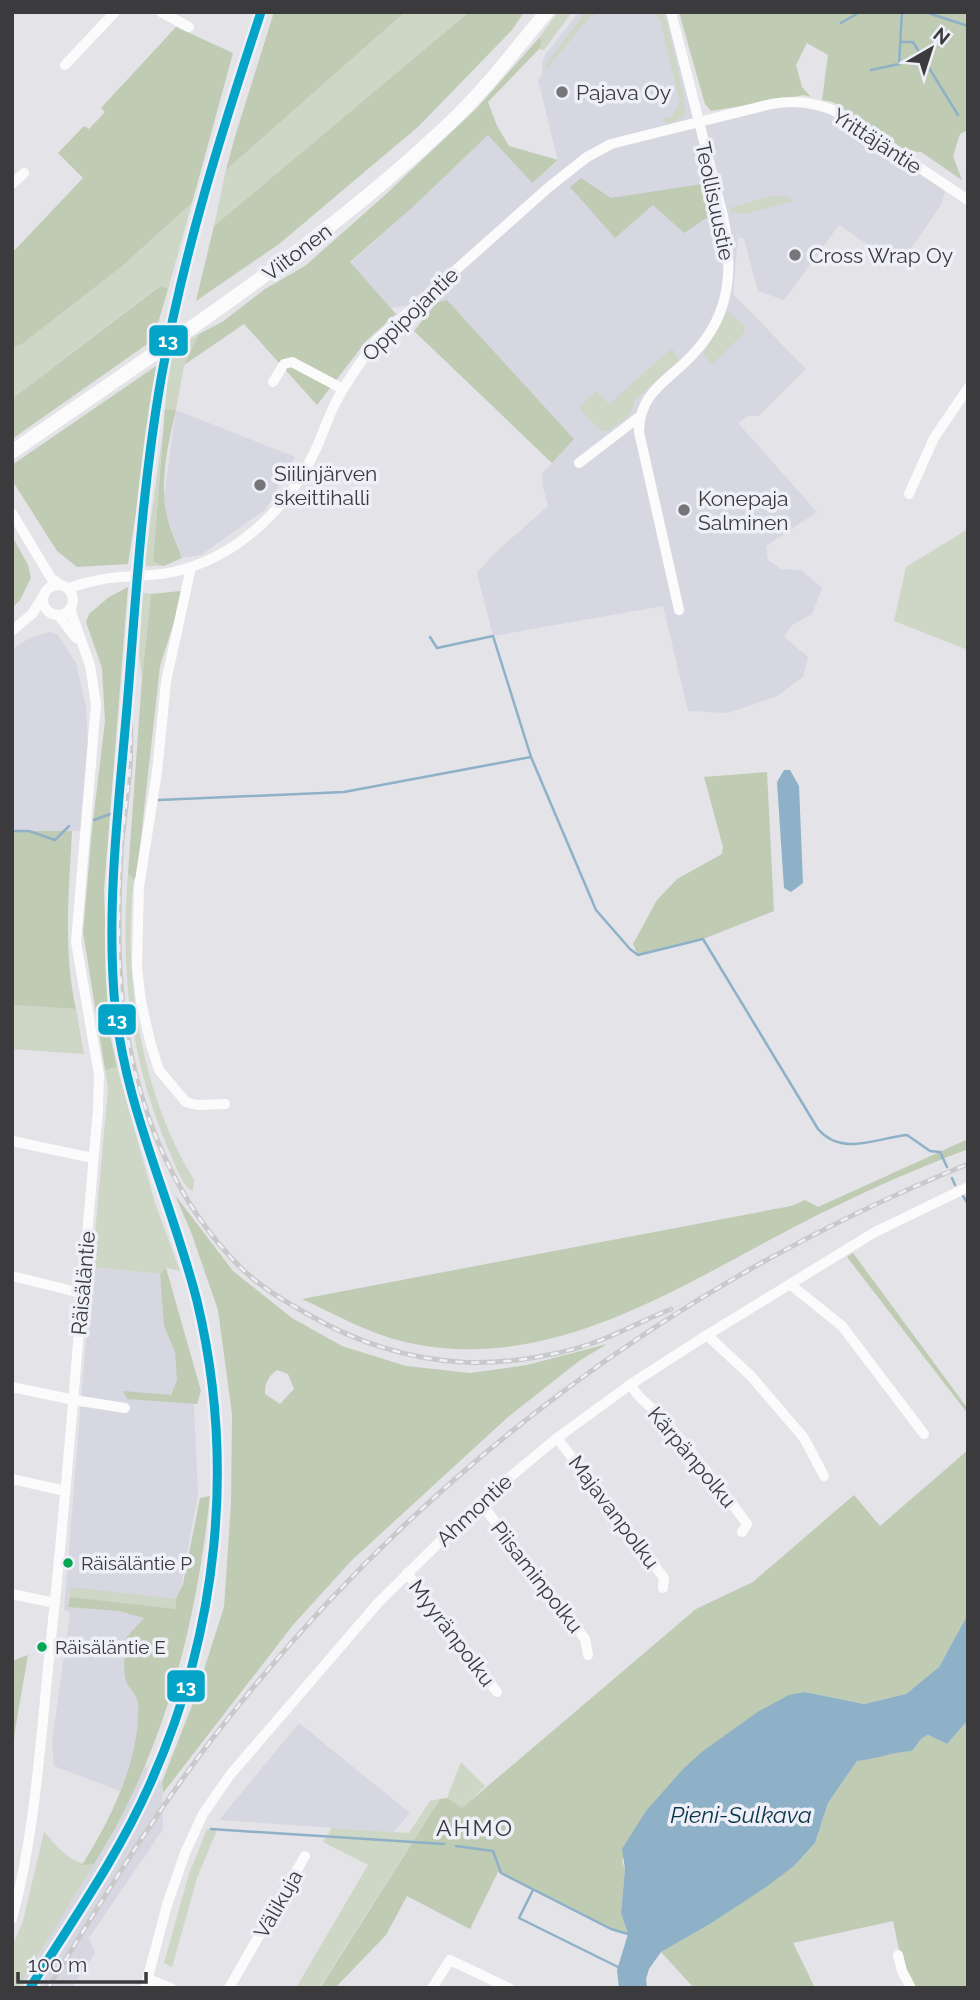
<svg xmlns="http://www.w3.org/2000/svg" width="980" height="2000" viewBox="0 0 980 2000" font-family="Raleway,sans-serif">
  <rect width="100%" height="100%" fill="#e3e3e8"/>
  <g fill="#d7d7e2">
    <path d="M579,12H670L699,122L771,104L812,102L947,186L941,205L899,266L839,225L784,300L758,291L744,239L738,237L733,294L806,369L759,416H748L738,423L817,512L766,546L768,560L781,569L801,570L822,588L812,614L792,625L784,637L808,657L803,677L777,696L728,713L688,711L663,606L493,636L477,573L494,554L548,506L543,487L542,474L574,439L447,300L391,308L350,263L415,205L488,135L532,183L558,161L538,80L542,75V63L545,55Z"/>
    <path d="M176,410L295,457L266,509L201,555L182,558L167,517L164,497Z"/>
    <path d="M49,632L57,634L76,663L86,706L90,782L86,831H12V649L30,638Z"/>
    <path d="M92,1267L160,1274L164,1326L193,1386L198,1495L180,1592L146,1738L120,1791L54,1766L52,1742L70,1612L64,1610Z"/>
    <path d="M299,1723L410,1813L394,1832L219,1820Z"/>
    <path d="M145,1766L162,1782L163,1829L89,1938L95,1953L72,1988H18L108,1841Z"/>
  </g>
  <g fill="#ced6c6">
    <path d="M405,12H469L214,226L226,170Z"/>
    <path d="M558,12H572L544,50L539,49L542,41L539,38Z"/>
    <path d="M585,12H597L593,17L592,14L545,71L547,63Z"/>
    <path d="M653,12H661L667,21L684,98L685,114L682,118L668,124L661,119L672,116L680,103L660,20Z"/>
    <path d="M771,196H787L794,201L745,214L731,212L730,208Z"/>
    <path d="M192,203L168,289L159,286L12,399V348L22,344L121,267Z"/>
    <path d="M728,311L745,327L744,333L713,364L704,356V352Z"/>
    <path d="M199,334L184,365L176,410L165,409L170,352Z"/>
    <path d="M672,348L679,360L635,400L631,413L624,420L608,431H601L582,412L579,407L596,391L609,404Z"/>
    <path d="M163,432L153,562L164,566H146L145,561Z"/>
    <path d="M968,529V650L894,621L906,567Z"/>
    <path d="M143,593L151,594L142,679L139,654Z"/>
    <path d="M128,873L134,880C122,977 142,1096 194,1180L193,1191C182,1186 176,1166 171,1155C130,1062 120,973 128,873Z"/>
    <path d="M12,1005L76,1009L84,1054L12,1049Z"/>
    <path d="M117,1067L155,1203L180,1271L166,1268L160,1274L92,1267L108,1089L105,1070Z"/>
    <path d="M71,1587L176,1599L177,1609L70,1597Z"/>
    <path d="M461,1762L485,1786L462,1809L447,1798Z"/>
    <path d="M440,1799L319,1988H296L368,1865L323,1842L332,1828L409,1833L430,1801Z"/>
    <path d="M207,1829L217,1830L197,1878L172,1967L164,1963L189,1874Z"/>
    <path d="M44,1832C59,1848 70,1865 94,1864L18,1988H12V1947L23,1921Z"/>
  </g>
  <g fill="#bfcbb3" fill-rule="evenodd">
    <path d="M274,12H405L226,170L234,140Z"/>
    <path d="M469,12H524L512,30L419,126L279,244L196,301L214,226Z"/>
    <path d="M679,12H968V130L960,134L953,156L962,180L921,152L907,151L833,102L822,100L828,55L807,43L796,65L802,87L811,97L804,95L711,111L705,104Z"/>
    <path d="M176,27L233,53L192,203L121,267L22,344L12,348V248L15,250L83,178L58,153L84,126L89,129L105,112L101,108Z"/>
    <path d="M539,38L542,41L539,49L488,102L497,126L509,146L558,160L532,183L488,135L415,205L350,262L396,314L367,340L317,405L244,324L184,365L199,334L222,322L265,289L305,266L384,196L477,108Z"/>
    <path d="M581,178L611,198L708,183L714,213L684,233L653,205L615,238L570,187Z"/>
    <path d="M160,286L168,289L153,340L12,439V399Z"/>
    <path d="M447,300L574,439L552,463L414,331L437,302Z"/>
    <path d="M159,364L128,564L77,567L57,551L12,480V465Z"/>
    <path d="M165,409L176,410C168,443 159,483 167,516C170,530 177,544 182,558L164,566L153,562Z"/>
    <path d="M12,536L28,565L31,578L20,600L12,608Z"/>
    <path d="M128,587L104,890L109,1030L117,1067L105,1070L83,932L92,830L105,721L102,668L86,622L89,614L109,597Z"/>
    <path d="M181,591V600L160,666L137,874L134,880L128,873L142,679L151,594Z"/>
    <path d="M767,772L774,911L703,939L638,955L633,944L657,900L677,879L722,854L723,847L704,777Z"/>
    <path d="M12,831H72C69,890 63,950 76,1009L12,1005Z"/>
    <path d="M968,1139V1149C910,1171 852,1197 798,1225C676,1288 549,1375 405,1342C369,1334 335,1314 302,1299L791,1206L805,1200L818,1207Z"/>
    <path d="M175,1195L233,1271L292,1318L342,1346L406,1366L470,1373L527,1365L607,1344L579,1361L508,1417L351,1561L293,1625L163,1793L162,1782L195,1698L224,1607L231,1504L232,1414L218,1310L191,1232ZM277,1370L288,1374L294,1389L280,1404L265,1394C265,1382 268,1377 277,1370Z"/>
    <path d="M853,1253L968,1409V1414L847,1257Z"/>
    <path d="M166,1268L201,1391L197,1404L127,1399L123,1391L171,1395L177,1380L175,1352L164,1326L160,1274Z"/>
    <path d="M968,1450V1614L939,1667L906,1694L864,1704L805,1692L646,1811L622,1861L625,1869L621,1913L628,1934L611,1929L498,1872L470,1929L407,1896L386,1935L335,1988H320L440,1799L447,1798L462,1808L696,1609L753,1582L854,1495L880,1526Z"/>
    <path d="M210,1496C196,1626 164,1753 94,1864L82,1865C110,1821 141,1758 138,1704C138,1695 129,1689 126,1681C122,1669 126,1650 126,1638L144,1618L119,1611L68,1607L70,1597L176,1609V1599L183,1584L200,1498Z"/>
    <path d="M28,1655L15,1730L12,1763V1661Z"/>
    <path d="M968,1720V1988H907L893,1921L793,1943L815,1988H694L661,1952L710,1924L794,1866L815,1843L828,1803L857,1761L874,1758L889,1752L912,1751L922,1738L928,1735L947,1744Z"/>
  </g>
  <g fill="#8eb1c8">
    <path d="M784,770H790L799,786L803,883L791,892L784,888L777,782Z"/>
    <path d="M968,1614V1720L947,1744L928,1735L922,1738L912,1751C891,1752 877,1759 857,1761L828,1803L815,1843L794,1866L766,1887L710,1924L661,1952L649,1969L646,1979L647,1988H619L617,1970L628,1934L621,1913L625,1869L622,1849L646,1811L683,1769L703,1751L759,1711L789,1695L805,1692L864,1704L906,1694L939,1667Z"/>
  </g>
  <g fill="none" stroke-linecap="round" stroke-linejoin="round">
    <g stroke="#8eb1c8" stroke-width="2.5">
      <path d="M925,12L968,26"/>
      <path d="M841,23L860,12"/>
      <path d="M901,42H913L958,115"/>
      <path d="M871,70L899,64L902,12"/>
      <path d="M430,637L437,648L493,636L531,757L596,910L630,949L638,955L703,939L818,1129C842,1157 876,1138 907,1135L930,1151L940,1152L947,1167"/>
      <path d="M159,800L344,792L531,757"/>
      <path d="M94,820L113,813"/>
      <path d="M12,831H29L55,840L69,826"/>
      <path d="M952,1178L955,1185"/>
      <path d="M963,1196L968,1204"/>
      <path d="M211,1829L444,1844"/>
      <path d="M456,1846L493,1851L501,1873L611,1929L628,1934"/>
      <path d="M533,1890L519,1918L620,1968"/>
    </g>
    <g stroke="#fbfbfc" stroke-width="10">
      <path d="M161,12L189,27"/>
      <path d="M671,12L723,216C733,266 732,312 695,352C671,380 639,390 639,432L679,610"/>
      <path d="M65,65L115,12"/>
      <path d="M12,184L24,173"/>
      <path d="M273,382L284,364L292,362L343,389"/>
      <path d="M579,463L639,417"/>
      <path d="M909,494L934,438L968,388"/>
      <path d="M12,513L51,578L61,585"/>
      <path d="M191,567L166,682L157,772L139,887L137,967L141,1002L151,1045L159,1070L186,1102L197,1105L225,1104"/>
      <circle cx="58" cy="600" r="15"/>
      <path d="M68,588C84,583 102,578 120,577C143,575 165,576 188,568C243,551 290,504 314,453C322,437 327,419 335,404C346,381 361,362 376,341L549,187L587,157L611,144L771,104C794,100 811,102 833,110L968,200"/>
      <path d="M58,615L76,638"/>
      <path d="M12,631L32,614L42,598"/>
      <path d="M12,1141L93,1158"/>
      <path d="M12,1276L81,1293"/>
      <path d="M791,1285L842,1326L924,1434"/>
      <path d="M707,1335L751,1376L804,1438L824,1476"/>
      <path d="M631,1384C637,1399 654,1408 664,1420C693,1454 721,1488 747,1524L742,1532"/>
      <path d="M12,1387L74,1400L125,1408"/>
      <path d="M557,1438L664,1578L663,1588"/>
      <path d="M12,1479L65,1491"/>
      <path d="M480,1502L585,1639L588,1655"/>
      <path d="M407,1573L497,1692"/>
      <path d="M12,1594L55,1603"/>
      <path d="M12,1919C35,1834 40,1746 49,1658C69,1476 81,1293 98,1110L99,1075L76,942L96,704L90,665L70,609"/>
      <path d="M898,1955L902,1971L911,1988"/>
      <path d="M148,1979L171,1988"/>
      <path d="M145,1988L167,1905L185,1853L203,1814L230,1775L378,1603L480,1502L557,1438L631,1384L707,1335L875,1232L968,1187"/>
      <path d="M229,1988L305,1856"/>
      <path d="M432,1988L450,1960L509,1988"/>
    </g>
    <path stroke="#fbfbfc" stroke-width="14" d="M12,452C163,346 319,248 453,120C487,88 516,48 547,12"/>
    <defs>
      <g id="rail">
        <path d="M129,673C130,704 132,735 130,766C128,795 123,824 121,853C118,912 117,975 127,1033C142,1120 177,1203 239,1266C260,1287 286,1302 311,1316C356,1342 409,1359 461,1362C504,1365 566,1355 606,1338C628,1329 649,1318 671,1309"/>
        <path d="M48,1988C103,1899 158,1807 223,1725C420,1473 672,1284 968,1164"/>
      </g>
    </defs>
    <use href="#rail" stroke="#c9c9c9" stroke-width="5"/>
    <use href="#rail" stroke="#eeeff7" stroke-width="2.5" stroke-dasharray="8" stroke-linecap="butt"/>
    <defs>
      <path id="rail-1" d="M30,1988C72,1921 118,1856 150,1784C218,1633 236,1463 197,1301C171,1198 122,1102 114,994C107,899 119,802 127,707C136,597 142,488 161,379C183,254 221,133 261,12"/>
    </defs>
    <use href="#rail-1" stroke="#eeeff7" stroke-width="14"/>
    <use href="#rail-1" stroke="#03a4c7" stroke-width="9"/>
  </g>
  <g fill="#76767a" stroke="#eeeff7" stroke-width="2.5">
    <circle cx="562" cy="92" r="7"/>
    <circle cx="795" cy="255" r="7"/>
    <circle cx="260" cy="485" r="7"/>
    <circle cx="684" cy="510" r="7"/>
  </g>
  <g fill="#00a651" stroke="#eeeff7" stroke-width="2.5">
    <circle cx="68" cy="1563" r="6"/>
    <circle cx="42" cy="1647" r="6"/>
  </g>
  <g text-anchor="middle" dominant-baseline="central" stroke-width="7" stroke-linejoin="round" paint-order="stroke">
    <g font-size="19" fill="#3b3b3e" stroke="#eeeff7" text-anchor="start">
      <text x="81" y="1563">Räisäläntie P</text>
      <text x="55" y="1647">Räisäläntie E</text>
    </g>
    <g font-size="21" fill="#3b3b3e" stroke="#eeeff7" text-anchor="start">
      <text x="576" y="92">Pajava Oy</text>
      <text x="809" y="255">Cross Wrap Oy</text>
      <text x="274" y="473">Siilinjärven<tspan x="274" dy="24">skeittihalli</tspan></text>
      <text x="698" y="498">Konepaja<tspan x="698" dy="24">Salminen</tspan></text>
    </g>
    <g font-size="21" fill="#3b3b3e" stroke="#eeeff7">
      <text transform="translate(877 141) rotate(33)">Yrittäjäntie</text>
      <text transform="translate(715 201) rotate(78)">Teollisuustie</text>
      <text transform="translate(297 252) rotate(-37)">Viitonen</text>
      <text transform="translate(410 314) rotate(-44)">Oppipojantie</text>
      <text transform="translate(83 1283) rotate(-85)">Räisäläntie</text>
      <text transform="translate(692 1457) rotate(50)">Kärpänpolku</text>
      <text transform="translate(474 1510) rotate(-43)">Ahmontie</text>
      <text transform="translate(614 1512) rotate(53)">Majavanpolku</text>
      <text transform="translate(537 1577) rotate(52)">Piisaminpolku</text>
      <text transform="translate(452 1633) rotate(53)">Myyränpolku</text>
      <text transform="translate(278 1904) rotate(-60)">Välikuja</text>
    </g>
    <g font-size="23" font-style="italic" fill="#09344a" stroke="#eeeff7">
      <text x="741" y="1814">Pieni-Sulkava</text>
    </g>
    <g font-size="23" letter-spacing="2" fill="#393a41" stroke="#eeeff7">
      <text x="475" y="1827">AHMO</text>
    </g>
  </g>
  <g stroke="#eeeff7" stroke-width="2.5">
    <rect x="148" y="324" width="41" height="33" rx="7" fill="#03a4c7"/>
    <rect x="97" y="1003" width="40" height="33" rx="7" fill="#03a4c7"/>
    <rect x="166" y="1669" width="40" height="34" rx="7" fill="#03a4c7"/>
  </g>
  <g font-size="19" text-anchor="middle" font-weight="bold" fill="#fff">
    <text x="168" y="347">13</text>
    <text x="117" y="1026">13</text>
    <text x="186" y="1693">13</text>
  </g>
  <rect width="980" height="2000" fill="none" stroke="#3b3b3e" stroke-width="28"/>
  <g transform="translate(931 49) rotate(39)" stroke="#eeeff7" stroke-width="5" paint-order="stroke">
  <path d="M0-5L12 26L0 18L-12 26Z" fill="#3b3b3e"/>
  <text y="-10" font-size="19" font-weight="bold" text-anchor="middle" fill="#3b3b3e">N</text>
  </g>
  <path d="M18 1972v10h128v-10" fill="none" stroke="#3b3b3e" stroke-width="3.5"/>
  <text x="28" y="1972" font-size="21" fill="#3b3b3e" stroke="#eeeff7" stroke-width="5" paint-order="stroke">100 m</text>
</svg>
